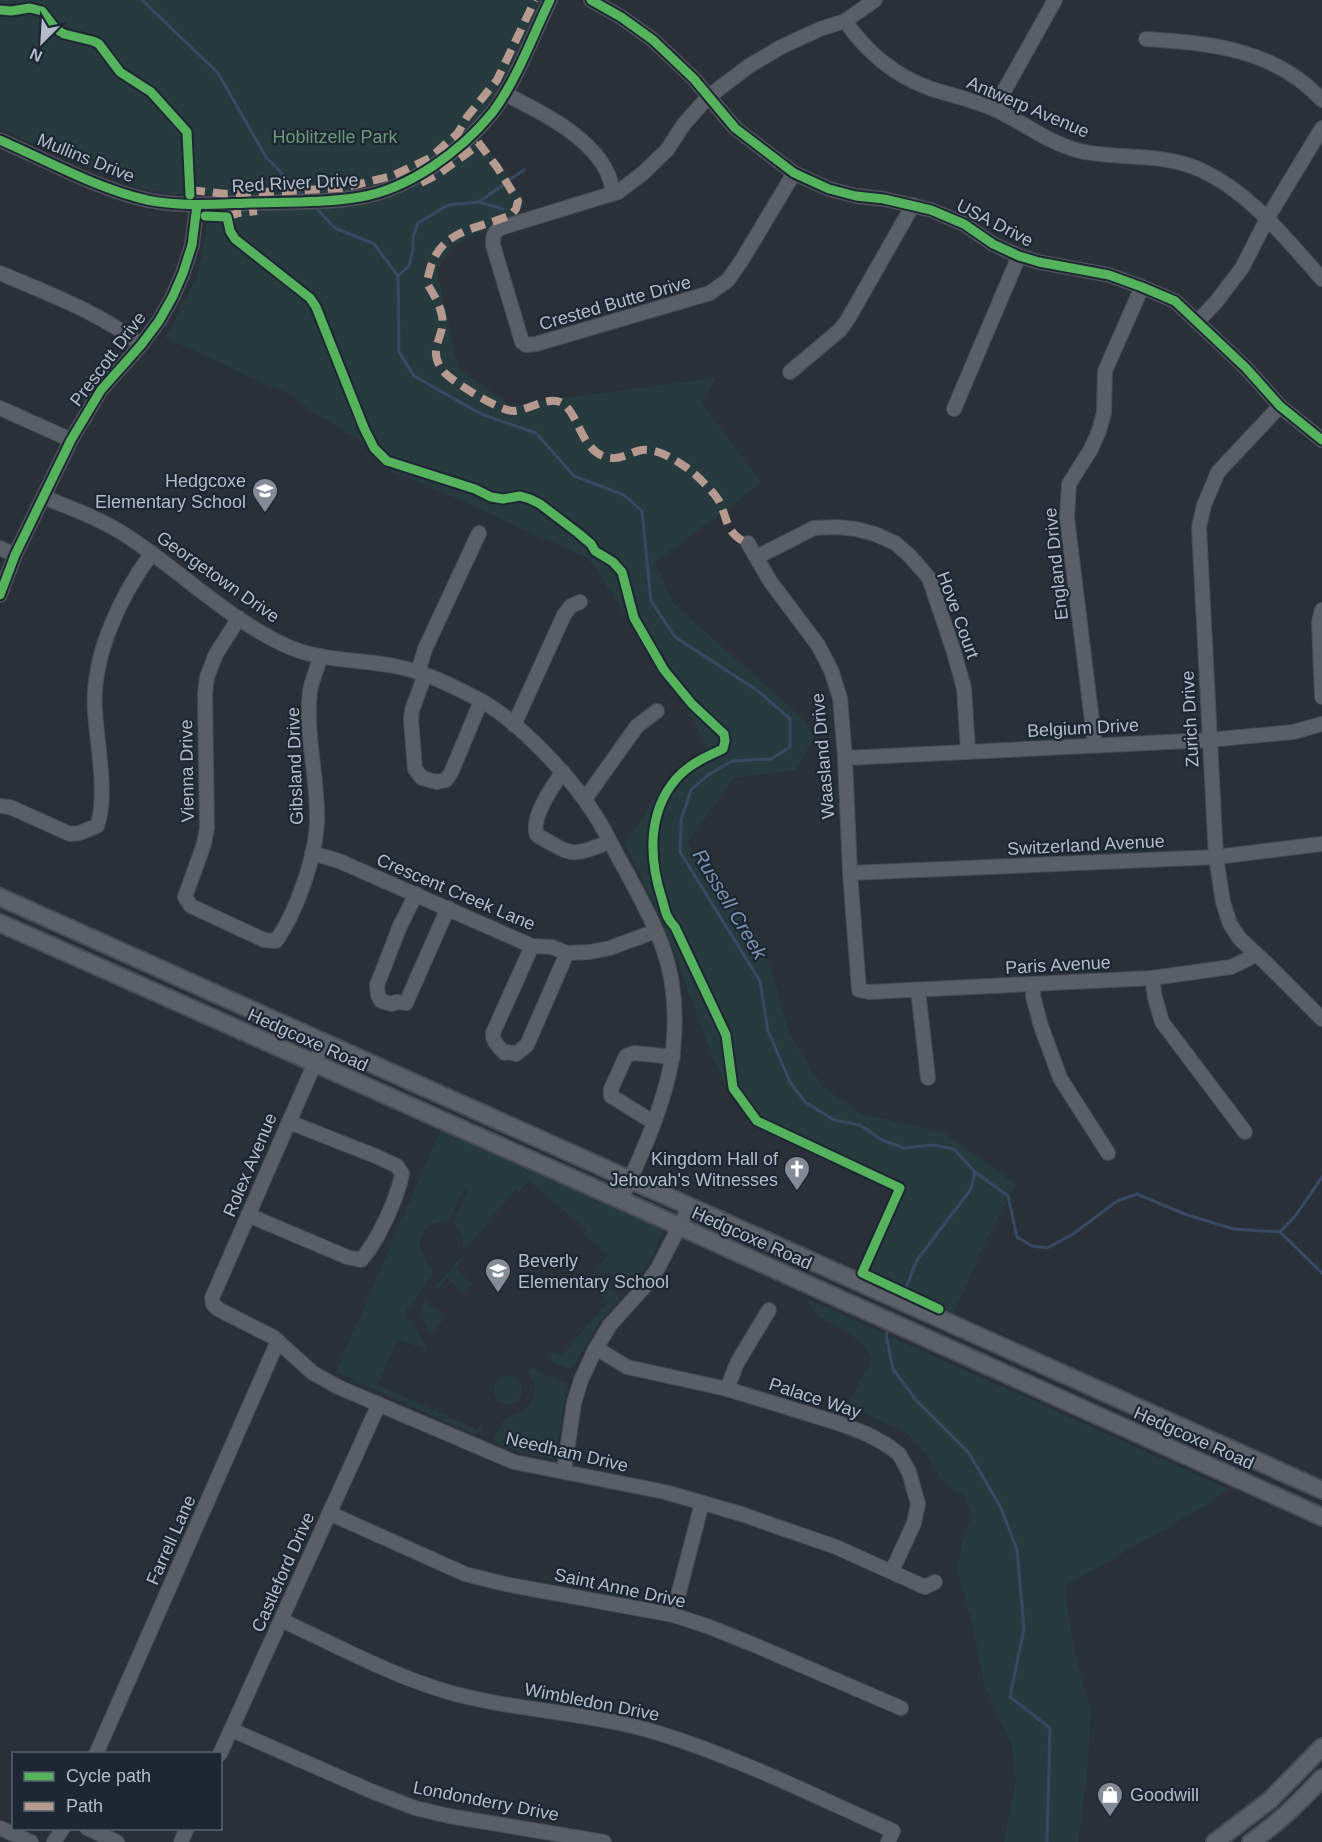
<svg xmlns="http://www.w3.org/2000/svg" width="1322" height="1842" viewBox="0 0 1322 1842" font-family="Arial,sans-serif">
  <rect width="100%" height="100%" fill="#2a3038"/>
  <g fill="#273a3e">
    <path d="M0,0H541C521,45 503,89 472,127L527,203L516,215L454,245L437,269L458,368L510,405L715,378L702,403L762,483L655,562L673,603L800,716L815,736L796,770L734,778L687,843L764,945L791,1037L822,1086L862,1114L943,1132L1016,1184L983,1247L954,1313L860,1270L895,1190L753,1127L728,1091L711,1054L669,938L625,844L660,790L687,762L709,750L682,701L589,559L436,489L383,468L360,440L309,410L295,397L166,338L196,278L203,251L210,194H170L136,187L62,157L0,128Z"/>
    <path d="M441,1129L659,1227L663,1232L652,1258L631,1285C615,1276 612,1268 591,1276L609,1254L583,1234L586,1229L529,1181L519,1192L516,1189L463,1252V1237L453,1223L468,1191L464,1189L449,1221C445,1222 440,1222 435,1223C420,1228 416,1246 425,1258C428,1264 433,1267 431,1275C428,1287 415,1294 412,1307H408L404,1318L413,1322L427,1349L416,1344L415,1346L398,1339L377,1385L434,1410L439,1405L438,1412L477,1430L481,1424H483L480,1433L476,1435L336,1372Z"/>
    <path d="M461,1257L463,1259L455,1269L472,1284L464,1293L447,1278L438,1288L436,1286Z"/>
    <path d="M604,1287L613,1290L619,1296V1300L599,1323L574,1366L570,1369L551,1362L549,1358L554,1351L560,1356L608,1302L598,1293L599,1289Z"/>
    <path d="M806,1298L1228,1489L1206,1505L1065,1586L1073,1645L1091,1712L1087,1776L1078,1842H1004L1016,1778L1011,1743L984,1685L973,1626L957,1570L962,1543L972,1518L963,1495L941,1480L929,1457L906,1432L848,1405L871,1360L866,1347L841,1327L817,1316Z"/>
    <path d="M424,1300L441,1314L442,1321L430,1334L421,1313Z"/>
    <path d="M531,1366L541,1373L568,1384L555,1456L552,1459L519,1452L493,1441L504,1420C509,1417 516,1416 522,1412C539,1402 537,1382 527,1371Z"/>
    <circle cx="508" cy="1390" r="14"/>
  </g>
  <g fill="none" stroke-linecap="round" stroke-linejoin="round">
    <g stroke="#384963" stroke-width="3">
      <path d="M142,0L218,73L266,157L306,198"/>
      <path d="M509,180L524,170"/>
      <path d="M480,201L503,185"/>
      <path d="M315,207L335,228L374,244L398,276L399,352L414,376L481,414L536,433L574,476L624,495L642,511L651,601L675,637L758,691L790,719V747L771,759L732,761L708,775L691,790L681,820L680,852L760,981L768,1031L790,1082L805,1102L834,1120L860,1125L882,1140L904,1148L933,1145L954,1149L975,1172L1008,1196L1017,1237L1032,1246L1047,1248L1073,1234L1117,1201L1137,1194L1187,1215L1234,1229L1280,1232L1322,1273"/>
      <path d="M398,276L409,266L413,250V237L418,223L448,205L479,202L503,209"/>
      <path d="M1280,1232L1296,1215L1322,1177"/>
      <path d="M903,1295L917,1260L971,1189L975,1172"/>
      <path d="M889,1329L886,1335L893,1369L916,1400L969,1453L1001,1508L1017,1550L1024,1629L1010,1697L1050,1728L1047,1842"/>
    </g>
    <defs>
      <g id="minor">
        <path d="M591,0L621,17L653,40L694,79L735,128L794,173L829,189L856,196L884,199L931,210L964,224L993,244L1019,256L1039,262L1109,275L1142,287L1175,301L1246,368L1280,406L1322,440"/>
        <path d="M845,21C866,51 893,75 929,88C950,95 973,100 994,109C1023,122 1048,143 1080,151C1120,160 1162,152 1201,170C1252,194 1285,238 1322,279"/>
        <path d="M1146,39C1210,43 1275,49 1322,100"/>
        <path d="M505,94C542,112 605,143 612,188L618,192"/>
        <path d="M994,109L1055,0"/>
        <path d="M0,140C48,161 96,188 147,200C181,207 217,204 251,203C287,202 325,203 360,197C409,189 461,151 492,113C517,80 532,37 550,0"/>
        <path d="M794,173L742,260L728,280L710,293L536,344L526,345L522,342L493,245C493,237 493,233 500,228L618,192L642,174L667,150L684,124L708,97L749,66L781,47L820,29L845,21L875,0"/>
        <path d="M0,273C49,294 99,312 141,345"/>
        <path d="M1197,322L1216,302L1242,268L1268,217L1322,128"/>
        <path d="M790,372L840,330L848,319L913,205"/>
        <path d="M1280,406L1218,472L1204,505L1199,527L1216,857L1223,902L1230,924L1240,939L1265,962L1322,1019"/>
        <path d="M0,408L71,440"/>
        <path d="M954,409L1019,256"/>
        <path d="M43,497C73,509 104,520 130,538C183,573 230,621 289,647C324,662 363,659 399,667C427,673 453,686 478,699C518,720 571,777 595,815C607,833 615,853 626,871C639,896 654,922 663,948C673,976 676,1009 674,1038C672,1089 642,1154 621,1200"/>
        <path d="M748,543L770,581L818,645L831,670L840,698L845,758L850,873L859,990L869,992L1152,978L1231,967L1256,955"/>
        <path d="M0,548L15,555"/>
        <path d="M757,557L814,528L836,527L856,529L875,534L895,543L910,556L929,578L953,649L964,688L968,751"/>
        <path d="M0,595L15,555L71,440L101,390L141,345L159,321L173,296L183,273L192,245L197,205"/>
        <path d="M1322,610L1319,622L1322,697"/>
        <path d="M239,618L216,654L207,677L205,693L207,828L204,844L185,897L191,906L264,940L276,941C297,911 318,852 317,815C317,774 305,732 310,691C312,680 317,668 321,656"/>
        <path d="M418,672L425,649L479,533"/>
        <path d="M425,675L412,710L411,720L415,769L422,778L437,782L446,780L451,773L481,701"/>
        <path d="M514,725L564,615L571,606L580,602"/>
        <path d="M1095,745L1067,518L1069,484L1091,449L1099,431L1104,413L1105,371L1142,287"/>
        <path d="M845,758L1209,740L1293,732L1322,724"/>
        <path d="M563,772C553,785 530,819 537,835C573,856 570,857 609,842"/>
        <path d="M585,799L637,726L657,711"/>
        <path d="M0,806L10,807L70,834L79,833L97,826C108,797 97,744 95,712C91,657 120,596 152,553"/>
        <path d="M312,853L339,861L532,946L552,947L567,953L590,952L610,948L656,931"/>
        <path d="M850,873L1216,857L1322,844"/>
        <path d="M416,894L400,926L377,985L378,995L381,1001L392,1004L396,1002L406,1003L448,908"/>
        <path d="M532,946L493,1033C492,1041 499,1048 505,1053L508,1052L516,1054L527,1045L567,953"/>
        <path d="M1152,978L1155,998L1162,1022L1245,1132"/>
        <path d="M1034,984L1033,996L1041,1026L1060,1078L1108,1153"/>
        <path d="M918,990L928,1078"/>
        <path d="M324,1042L212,1298L213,1304L218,1309L273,1337L313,1373L338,1387L514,1462L665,1492L741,1514L836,1547L925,1587L935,1582"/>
        <path d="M653,1122L611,1096V1089L626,1056L634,1053L673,1057"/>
        <path d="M248,1215L347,1257L361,1260C378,1241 397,1199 402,1174L397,1166L378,1157L289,1122"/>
        <path d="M596,1348L627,1367L727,1389L838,1423L867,1434L887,1445L899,1454L909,1472L918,1504L914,1523L892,1571"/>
        <path d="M727,1389L737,1363L769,1310"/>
        <path d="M564,1471L574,1403L581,1380L596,1348L610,1325L646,1285L658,1268L690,1206"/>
        <path d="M329,1513L465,1574L505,1584L673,1615L707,1626L752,1644L901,1708"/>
        <path d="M673,1615L702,1503"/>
        <path d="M281,1620C336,1645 390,1675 448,1692C516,1711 589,1712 658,1733C739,1758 815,1796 893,1831L888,1842"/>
        <path d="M232,1730L371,1791L415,1808L449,1816L604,1842"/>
        <path d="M96,1754L278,1341"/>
        <path d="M220,1754L379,1404"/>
        <path d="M0,1828L31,1842"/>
        <path d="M87,1828L117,1842"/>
        <path d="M54,1842L63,1828"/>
        <path d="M181,1842L187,1828"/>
      </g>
      <g id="major">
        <path d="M0,897L1322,1490"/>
        <path d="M0,923L621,1200L1322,1517"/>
        <path d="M1215,1842L1270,1800L1322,1747"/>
        <path d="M1251,1842C1277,1824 1300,1802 1322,1778"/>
      </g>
    </defs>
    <use href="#minor" stroke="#484c53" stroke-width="16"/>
    <use href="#major" stroke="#484c55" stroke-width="20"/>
    <use href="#minor" stroke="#5a5e66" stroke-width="14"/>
    <use href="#major" stroke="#5c6168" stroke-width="16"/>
    <g stroke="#b69a8f" stroke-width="8" stroke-dasharray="15 8" stroke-linecap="butt">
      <path d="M478,142L497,167L518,201L516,209L511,215C470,232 435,229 427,283C433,294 440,304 442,316C446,338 425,349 444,372C453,382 501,412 514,411C529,410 549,395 562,403C580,414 581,456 612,458C621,459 630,453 638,451C652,446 673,458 684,466C693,471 714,492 719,501C728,519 725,532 745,542"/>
      <path d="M421,183L437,175L480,144"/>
      <path d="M190,190L227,194L343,188L392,176L430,158L458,133L467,117L497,80L535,0"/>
      <path d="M227,217L238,213L257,211"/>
    </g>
    <defs>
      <g id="cycleway">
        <path d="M591,0L621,17L653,40L694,79L735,128L794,173L829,189L856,196L884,199L931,210L964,224L993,244L1019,256L1039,262L1109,275L1142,287L1175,301L1246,368L1280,406L1322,440"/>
        <path d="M0,10L11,11L30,8L42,11L56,29L64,34L93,41L99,44L120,72L151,92L187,132L190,195"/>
        <path d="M0,140C48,161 96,188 147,200C181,207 217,204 251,203C287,202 325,203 360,197C409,189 461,151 492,113C517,80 532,37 550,0"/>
        <path d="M205,216L227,217L230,231L235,239L310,298L316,307L364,428L374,448L387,461L475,489L491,497L503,499L520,496L530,499L540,504L578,533L591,544L595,551L613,562L622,572L634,618L664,670L692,704L724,734L725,741L723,749C706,757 689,764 676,779C647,813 649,859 662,899C666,912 665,916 675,927L726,1035L733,1088L757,1121L900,1188L862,1273L939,1309"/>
        <path d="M0,595L15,555L71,440L101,390L141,345L159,321L173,296L183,273L192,245L197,205"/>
      </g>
    </defs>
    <use href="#cycleway" stroke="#1d2633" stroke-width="13"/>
    <use href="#cycleway" stroke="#56b35d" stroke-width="9"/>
  </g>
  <defs>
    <symbol id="school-pin" viewBox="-11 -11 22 30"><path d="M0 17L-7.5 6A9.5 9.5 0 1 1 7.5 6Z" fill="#848b96" stroke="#1d2633"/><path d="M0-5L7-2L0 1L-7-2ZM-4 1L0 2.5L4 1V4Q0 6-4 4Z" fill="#fff"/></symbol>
    <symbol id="church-pin" viewBox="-11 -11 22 30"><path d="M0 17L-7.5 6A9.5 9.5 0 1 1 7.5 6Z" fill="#848b96" stroke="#1d2633"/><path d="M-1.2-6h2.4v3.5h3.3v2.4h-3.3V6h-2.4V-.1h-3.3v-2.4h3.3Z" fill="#fff"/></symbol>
    <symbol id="shop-pin" viewBox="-11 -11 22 30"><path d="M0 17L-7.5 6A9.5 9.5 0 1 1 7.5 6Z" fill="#848b96" stroke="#1d2633"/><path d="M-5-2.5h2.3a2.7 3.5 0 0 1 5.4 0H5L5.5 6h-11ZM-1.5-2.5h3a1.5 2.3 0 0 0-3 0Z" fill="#fff"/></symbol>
  </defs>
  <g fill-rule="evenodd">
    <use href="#school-pin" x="250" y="476" width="30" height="40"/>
    <use href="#church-pin" x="782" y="1154" width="30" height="40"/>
    <use href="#school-pin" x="483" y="1256" width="30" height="40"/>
    <use href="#shop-pin" x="1095" y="1780" width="30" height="40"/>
  </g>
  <g text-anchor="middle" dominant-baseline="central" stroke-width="4.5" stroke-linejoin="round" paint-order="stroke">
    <g font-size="18" fill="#b4bcc9" stroke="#1d2633">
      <text transform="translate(1028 107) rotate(23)">Antwerp Avenue</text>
      <text transform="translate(86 158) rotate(22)">Mullins Drive</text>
      <text transform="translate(295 183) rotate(-3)">Red River Drive</text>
      <text transform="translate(995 223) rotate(27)">USA Drive</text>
      <text transform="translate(615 303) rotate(-16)">Crested Butte Drive</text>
      <text transform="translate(108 359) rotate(-53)">Prescott Drive</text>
      <text transform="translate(1056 564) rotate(-96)">England Drive</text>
      <text transform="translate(218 577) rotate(35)">Georgetown Drive</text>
      <text transform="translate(958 615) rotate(70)">Hove Court</text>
      <text transform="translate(1190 719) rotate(-93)">Zurich Drive</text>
      <text transform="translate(1083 728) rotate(-3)">Belgium Drive</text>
      <text transform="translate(823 756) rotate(-95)">Waasland Drive</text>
      <text transform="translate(295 766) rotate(-92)">Gibsland Drive</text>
      <text transform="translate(187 771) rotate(-91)">Vienna Drive</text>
      <text transform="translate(1086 845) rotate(-3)">Switzerland Avenue</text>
      <text transform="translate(456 892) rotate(23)">Crescent Creek Lane</text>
      <text transform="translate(1058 965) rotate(-3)">Paris Avenue</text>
      <text transform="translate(308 1040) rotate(24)">Hedgcoxe Road</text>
      <text transform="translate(250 1165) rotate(-67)">Rolex Avenue</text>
      <text transform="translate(752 1238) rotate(24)">Hedgcoxe Road</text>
      <text transform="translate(815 1398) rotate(18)">Palace Way</text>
      <text transform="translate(1194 1438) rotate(24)">Hedgcoxe Road</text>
      <text transform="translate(567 1452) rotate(13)">Needham Drive</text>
      <text transform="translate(171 1540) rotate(-66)">Farrell Lane</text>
      <text transform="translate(283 1572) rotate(-66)">Castleford Drive</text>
      <text transform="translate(620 1588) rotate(12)">Saint Anne Drive</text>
      <text transform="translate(592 1702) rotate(11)">Wimbledon Drive</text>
      <text transform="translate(486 1801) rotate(11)">Londonderry Drive</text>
    </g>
    <g font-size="18" fill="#6b9a76" stroke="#1d2633">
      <text x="335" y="137">Hoblitzelle Park</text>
    </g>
    <g font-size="18" fill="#b4bcc9" stroke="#1d2633" text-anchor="end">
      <text x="246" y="481">Hedgcoxe<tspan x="246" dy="21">Elementary School</tspan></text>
      <text x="778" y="1159">Kingdom Hall of<tspan x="778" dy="21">Jehovah's Witnesses</tspan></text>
      <text x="518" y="1261" text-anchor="start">Beverly<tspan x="518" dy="21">Elementary School</tspan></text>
      <text x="1130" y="1795" text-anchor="start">Goodwill</text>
    </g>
    <g font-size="20" font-style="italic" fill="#7c92b1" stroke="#1d2633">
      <text transform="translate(730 904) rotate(59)">Russell Creek</text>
    </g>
  </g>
  <rect x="12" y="1752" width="210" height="78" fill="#1d2633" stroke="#59626f" stroke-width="1.5"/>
  <rect x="24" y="1772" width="30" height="9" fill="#56b35d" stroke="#59626f" stroke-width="1.5"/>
  <text x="66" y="1782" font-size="18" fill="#b4bcc9">Cycle path</text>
  <rect x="24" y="1802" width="30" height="9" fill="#b69a8f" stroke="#59626f" stroke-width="1.5"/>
  <text x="66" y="1812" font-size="18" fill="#b4bcc9">Path</text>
  <g transform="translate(42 42) rotate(204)" stroke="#1d2633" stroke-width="4.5" paint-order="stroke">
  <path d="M0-4.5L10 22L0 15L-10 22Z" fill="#b4bcc9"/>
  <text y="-9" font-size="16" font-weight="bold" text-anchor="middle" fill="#b4bcc9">N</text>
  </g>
</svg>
